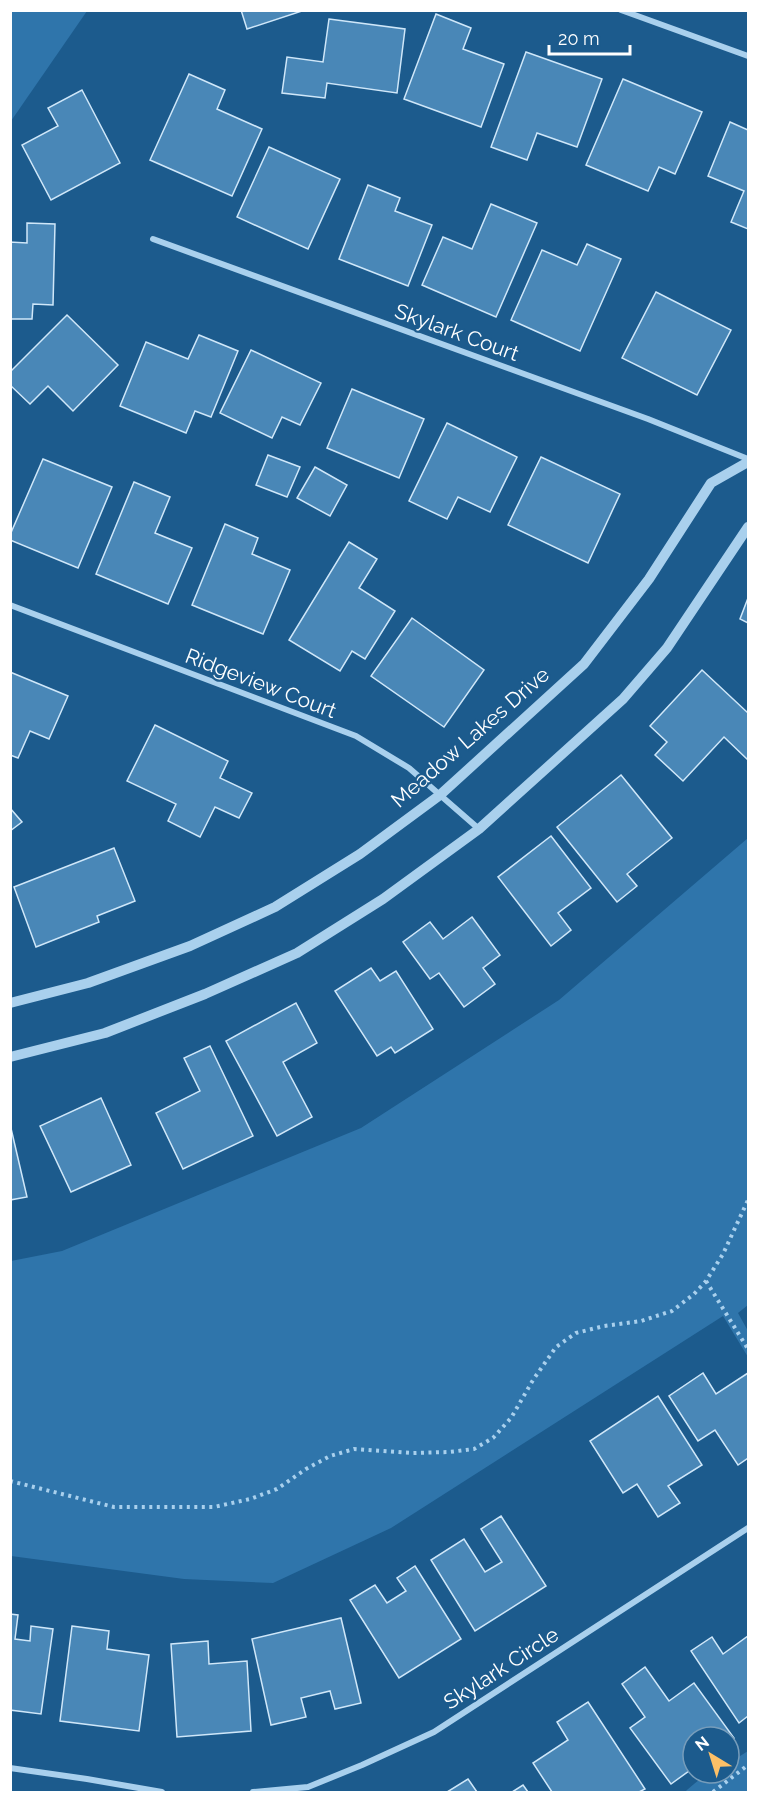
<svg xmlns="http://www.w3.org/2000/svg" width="759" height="1803" viewBox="0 0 759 1803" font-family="Raleway,sans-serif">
  <rect width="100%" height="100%" fill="#1c5b8d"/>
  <g fill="#2f75ab">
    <path d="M11,10L87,11L11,121L10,11Z"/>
    <path d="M748,838V1305L738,1313L748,1331V1357L723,1316L391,1528L273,1583L184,1579L11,1556V1261L62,1251L361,1128L559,1000Z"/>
    <path d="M748,1751V1792H685C701,1777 707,1773 729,1773V1763Z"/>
  </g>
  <g fill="#4987b7" stroke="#cfe7f9" stroke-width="1.5">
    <path d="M241,10H302V11L247,29Z"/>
    <path d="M436,14L471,28L463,49L504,64L481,127L404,99Z"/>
    <path d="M329,19L405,29L397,93L327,83L325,98L282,93L287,57L323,62Z"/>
    <path d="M526,52L602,79L577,147L537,133L527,160L491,147Z"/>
    <path d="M189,74L225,90L217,109L262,129L232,196L150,160Z"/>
    <path d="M623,79L702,112L675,174L659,167L648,191L586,165Z"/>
    <path d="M82,90L120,163L51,200L22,145L58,126L48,108Z"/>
    <path d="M730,122L748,130V229L731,222L744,191L708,176Z"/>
    <path d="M269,147L340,179L308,249L237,217Z"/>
    <path d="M368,185L400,198L395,211L432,225L408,286L339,259Z"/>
    <path d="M491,204L537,223L496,317L422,285L443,237L472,249Z"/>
    <path d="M27,223L55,224L53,305L33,304L32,319H10V242L27,243Z"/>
    <path d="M587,244L621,259L580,351L511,320L542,250L577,265Z"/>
    <path d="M656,292L731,330L697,395L622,358Z"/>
    <path d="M67,315L118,365L73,411L48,386L30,404L10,385V372Z"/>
    <path d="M199,335L238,351L211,417L195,411L186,433L120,406L146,342L188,359Z"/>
    <path d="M251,350L321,383L300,425L282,417L272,438L220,413Z"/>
    <path d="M352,389L424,419L399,478L327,448Z"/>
    <path d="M447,423L517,457L490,512L458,497L447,519L409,501Z"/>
    <path d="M268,455L300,467L287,497L256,485Z"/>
    <path d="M541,457L620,494L588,563L508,525Z"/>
    <path d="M43,459L112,487L78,568L10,540V535Z"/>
    <path d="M315,467L347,485L330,516L297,498Z"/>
    <path d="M134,482L170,497L155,533L192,548L168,604L96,574Z"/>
    <path d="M225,524L258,538L252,554L290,570L263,634L192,605Z"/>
    <path d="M349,542L377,559L359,588L395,611L365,659L352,651L340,671L289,640Z"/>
    <path d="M748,598V623L740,619Z"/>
    <path d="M412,618L484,670L444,727L371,676Z"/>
    <path d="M702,670L748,713V760L724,737L683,781L655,755L667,742L650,726Z"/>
    <path d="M10,672L68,696L49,739L30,731L18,758L10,755Z"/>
    <path d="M155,725L228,761L220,778L252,793L239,818L215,807L200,837L168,821L176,804L127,781Z"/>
    <path d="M621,775L672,838L627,874L637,886L617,902L557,827Z"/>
    <path d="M10,808L22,822L10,831Z"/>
    <path d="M551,836L591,888L558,913L571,930L551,946L498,877Z"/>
    <path d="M114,848L135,901L97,916L99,922L36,947L14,887Z"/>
    <path d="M472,917L500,955L483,968L495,984L464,1007L439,973L430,979L403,942L430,922L443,939Z"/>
    <path d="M371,968L380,981L396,971L433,1029L395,1053L391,1047L377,1056L335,991Z"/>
    <path d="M296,1003L317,1043L283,1062L312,1117L277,1136L226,1041Z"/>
    <path d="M210,1046L253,1136L183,1169L156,1113L200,1091L184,1058Z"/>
    <path d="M101,1098L131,1165L71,1192L40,1126Z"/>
    <path d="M10,1124L27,1197L10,1200Z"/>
    <path d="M703,1373L716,1394L748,1373V1458L738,1465L715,1430L698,1441L669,1396Z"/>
    <path d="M658,1396L702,1465L668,1486L680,1503L658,1517L637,1484L623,1493L590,1441Z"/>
    <path d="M501,1516L546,1586L475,1631L431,1560L464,1539L485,1572L502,1562L481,1529Z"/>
    <path d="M415,1566L461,1639L399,1678L350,1600L375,1585L387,1603L406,1591L397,1578Z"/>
    <path d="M10,1614L18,1615L15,1639L30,1641L31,1626L53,1629L41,1714L10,1710Z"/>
    <path d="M341,1618L361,1703L335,1709L330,1691L301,1698L306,1717L271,1725L252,1639Z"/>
    <path d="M72,1626L109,1631L107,1649L149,1655L139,1731L60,1721Z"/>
    <path d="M748,1636V1716L739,1723L691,1651L712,1637L723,1654Z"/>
    <path d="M208,1641L209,1664L247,1661L251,1731L177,1737L171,1644Z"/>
    <path d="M645,1667L669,1701L694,1683L734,1738L729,1742V1737H693V1768L671,1784L630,1728L645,1717L622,1684Z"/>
    <path d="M588,1702L645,1789L639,1792H552L533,1763L568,1740L557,1722Z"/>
    <path d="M468,1779L477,1792H447Z"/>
    <path d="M523,1785L528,1792H512Z"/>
  </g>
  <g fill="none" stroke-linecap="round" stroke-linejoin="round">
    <g stroke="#a9d0ed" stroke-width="4" stroke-dasharray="3 4.5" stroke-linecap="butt">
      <path d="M706,1281L748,1349"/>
      <path d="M10,1481L114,1507H214L250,1499L277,1489L306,1469L330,1456L354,1449L412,1453L449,1452L474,1449L493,1438L511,1418L533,1380L556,1347L576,1333L604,1326L641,1321L672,1311L694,1294L706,1281L723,1254L748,1200"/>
      <path d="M713,1792L748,1765"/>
    </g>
    <g stroke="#a9d0ed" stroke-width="6">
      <path d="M621,10L748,56"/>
      <path d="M153,239L648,419L748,459"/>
      <path d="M10,605L356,736L409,768L479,829"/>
      <path d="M10,1768L87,1779L162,1792"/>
      <path d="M253,1792L308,1787L362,1765L434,1732L748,1528"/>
    </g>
    <g stroke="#a9d0ed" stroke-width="10">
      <path d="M10,1003L88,983L190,946L275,907L360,854L440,795L584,664L649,579L711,483L748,462"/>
      <path d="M10,1057L105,1033L205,994L297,953L383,899L479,829L623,699L667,648L748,527"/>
    </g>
  </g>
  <g text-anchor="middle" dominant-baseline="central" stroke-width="4.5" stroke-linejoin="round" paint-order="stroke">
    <g font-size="21" fill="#fff" stroke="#1c5b8d">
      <text transform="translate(457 332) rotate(20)">Skylark Court</text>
      <text transform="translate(261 683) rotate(21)">Ridgeview Court</text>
      <text transform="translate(470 737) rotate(-41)">Meadow Lakes Drive</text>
      <text transform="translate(501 1668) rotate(-33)">Skylark Circle</text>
    </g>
  </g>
  <rect width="759" height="1803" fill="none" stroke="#ffffff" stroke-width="24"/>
  <g transform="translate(711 1755) rotate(322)"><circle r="28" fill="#1c5b8d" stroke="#779dbb" stroke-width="1.5"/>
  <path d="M0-4.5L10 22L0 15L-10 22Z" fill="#fdc067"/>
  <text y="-9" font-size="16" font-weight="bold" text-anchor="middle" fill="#ffffff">N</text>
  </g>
  <path d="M549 45v9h81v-9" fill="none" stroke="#ffffff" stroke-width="3"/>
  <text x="558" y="45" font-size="18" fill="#ffffff" stroke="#1c5b8d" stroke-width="4.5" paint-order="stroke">20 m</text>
</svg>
